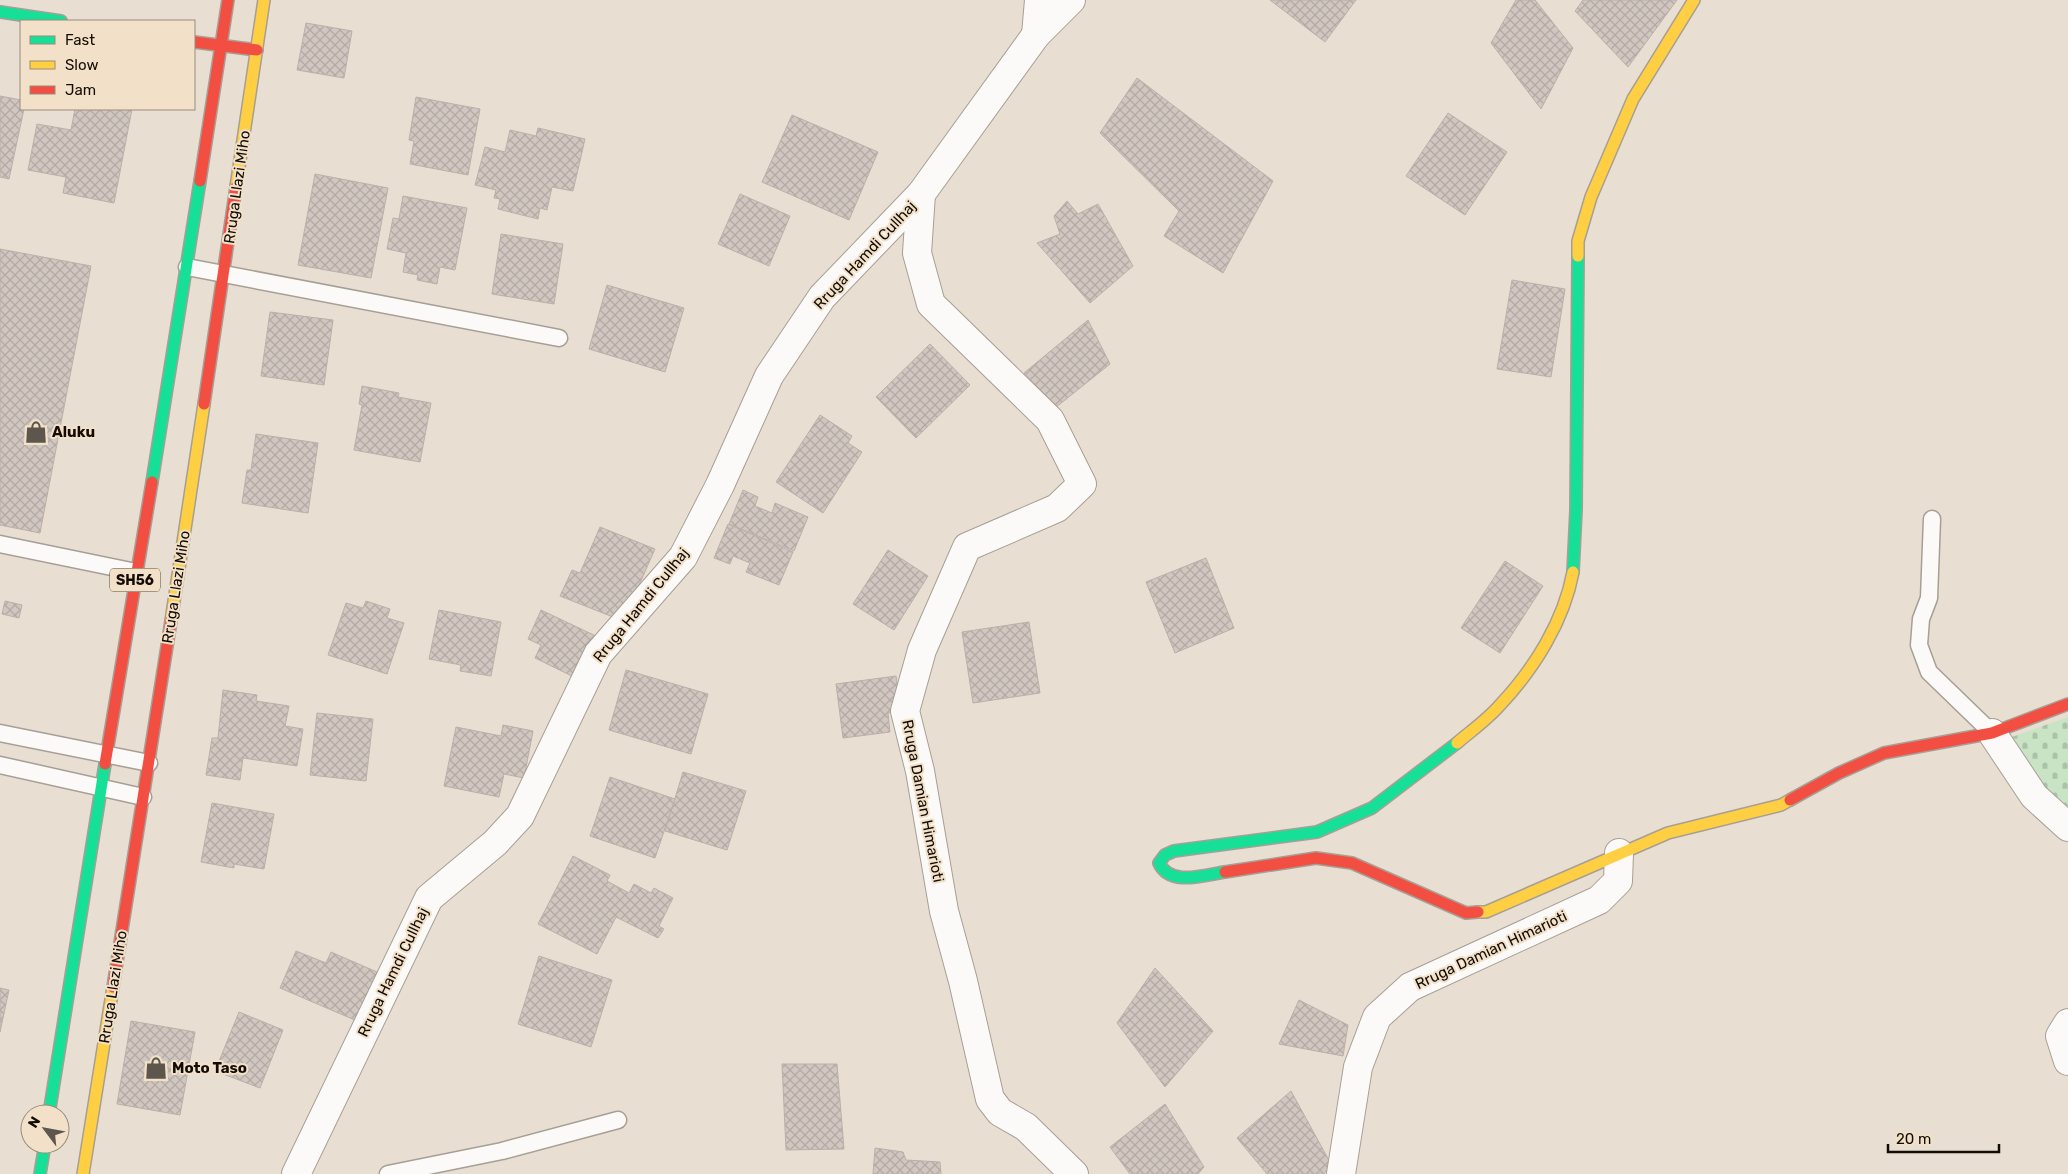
<svg xmlns="http://www.w3.org/2000/svg" width="2068" height="1174" viewBox="0 0 2068 1174" font-family="Rubik,sans-serif">
  <defs>
    <pattern id="cemetery-stones" width="16" height="16" patternUnits="userSpaceOnUse" patternTransform="scale(1.25)"><rect width="16" height="16" fill="#c9e3c5"/><path d="M2 7V4a2 2 0 0 1 4 0v3zM10 15v-3a2 2 0 0 1 4 0v3z" fill="#acc2a8"/></pattern>
    <pattern id="building-cross-hatch" width="8" height="8" patternUnits="userSpaceOnUse" patternTransform="scale(1.25)"><rect width="8" height="8" fill="#d1c7c0"/><path d="M0 0l8 8M0 8l8-8" fill="none" stroke="#b2aaa4"/></pattern>
  </defs>
  <rect width="100%" height="100%" fill="#e8dfd2"/>
  <path fill="url(#cemetery-stones)" d="M2068,717V808L2045,795L2026,770L2012,737Z"/>
  <g fill="url(#building-cross-hatch)" stroke="#bab0a9">
    <path d="M1270,0H1356L1325,42Z"/>
    <path d="M1516,0H1535L1573,48L1541,109L1491,43Z"/>
    <path d="M1583,0H1677L1628,67L1575,11Z"/>
    <path d="M306,23L352,31L344,78L297,70Z"/>
    <path d="M1137,78L1273,181L1223,273L1164,236L1179,211L1100,133Z"/>
    <path d="M0,96L21,100V109H24L9,179L0,177Z"/>
    <path d="M416,97L480,109L468,175L410,164L414,141L409,140Z"/>
    <path d="M75,109H132L114,203L63,193L66,177L28,170L37,124L71,130Z"/>
    <path d="M1448,113L1507,152L1465,215L1406,176Z"/>
    <path d="M792,115L878,152L849,220L762,182Z"/>
    <path d="M538,128L585,139L573,191L552,187L547,210L540,208L538,219L498,209L500,199L494,198L496,190L475,185L485,147L505,152L510,130L536,136Z"/>
    <path d="M315,174L388,188L371,278L298,265Z"/>
    <path d="M740,194L790,216L769,266L718,244Z"/>
    <path d="M403,196L467,208L455,270L440,267L437,284L417,280L418,275L403,272L406,253L387,249L393,218L399,219Z"/>
    <path d="M1067,201L1078,214L1098,204L1133,266L1090,303L1037,243L1060,234L1054,216Z"/>
    <path d="M501,234L563,244L554,304L492,294Z"/>
    <path d="M0,249L91,266L40,533L0,525Z"/>
    <path d="M1512,280L1565,289L1551,377L1497,369Z"/>
    <path d="M607,285L684,308L665,372L589,349Z"/>
    <path d="M270,312L333,320L324,385L261,376Z"/>
    <path d="M1088,320L1110,364L1055,408L1024,373Z"/>
    <path d="M930,344L970,385L916,438L876,397Z"/>
    <path d="M362,386L399,393L398,397L431,403L420,462L354,450L362,405L359,404Z"/>
    <path d="M820,415L852,436L848,443L862,452L823,513L776,482Z"/>
    <path d="M256,434L318,443L308,513L242,503L247,470H251Z"/>
    <path d="M743,490L758,497L755,506L772,513L775,503L808,517L794,551L729,524Z"/>
    <path d="M728,524L793,552L779,585L746,572L750,563L733,556L730,564L714,558Z"/>
    <path d="M600,527L655,549L623,621L560,596L572,570L580,573Z"/>
    <path d="M888,550L928,576L894,630L853,604Z"/>
    <path d="M1206,558L1234,628L1175,653L1146,582Z"/>
    <path d="M1505,561L1543,586L1500,653L1461,628Z"/>
    <path d="M5,601L22,605L19,618L2,614Z"/>
    <path d="M366,601L390,609L387,618L404,623L387,674L328,655L346,603L363,608Z"/>
    <path d="M439,610L501,622L491,676L460,671L461,665L429,659Z"/>
    <path d="M541,610L598,637L578,679L535,658L541,645L528,639Z"/>
    <path d="M1029,622L1040,693L973,703L962,632Z"/>
    <path d="M626,670L708,694L691,754L609,730Z"/>
    <path d="M896,676L901,711L888,713L890,732L843,738L836,684Z"/>
    <path d="M223,690L257,695L256,701L289,706L285,726L303,729L297,766L243,758L240,780L206,775L212,738H218Z"/>
    <path d="M317,713L373,719L366,781L310,775Z"/>
    <path d="M503,725L533,731L524,778L504,774L499,797L444,786L456,727L501,736Z"/>
    <path d="M683,772L746,791L727,850L665,831Z"/>
    <path d="M610,777L675,799L655,858L590,836Z"/>
    <path d="M212,803L274,814L264,869L234,864V868L201,862Z"/>
    <path d="M573,856L610,875L607,881L629,893L634,884L651,893L654,888L673,898L659,926L664,929L658,938L616,917L597,954L538,924Z"/>
    <path d="M296,951L326,963L331,952L377,972L357,1021L280,988Z"/>
    <path d="M539,956L612,980L591,1047L518,1024Z"/>
    <path d="M1155,968L1213,1031L1165,1087L1117,1023Z"/>
    <path d="M0,988L9,990L0,1032Z"/>
    <path d="M1299,1000L1348,1025L1343,1056L1279,1044Z"/>
    <path d="M239,1012L283,1030L260,1088L215,1071Z"/>
    <path d="M131,1021L195,1032L180,1115L117,1104Z"/>
    <path d="M782,1064H837L844,1149L786,1150Z"/>
    <path d="M1291,1091L1331,1164L1324,1174H1267L1237,1138Z"/>
    <path d="M1165,1104L1204,1167L1198,1174H1130L1110,1147Z"/>
    <path d="M875,1148L903,1152L906,1160L940,1162L941,1174H873Z"/>
  </g>
  <g fill="none" stroke-linecap="round" stroke-linejoin="round">
    <defs>
      <g id="lane">
        <path d="M187,267L559,338"/>
        <path d="M1932,519L1929,598L1921,619L1919,645L1929,672L1992,733"/>
        <path d="M0,544L136,572"/>
        <path d="M0,733L149,763"/>
        <path d="M0,765L143,797"/>
        <path d="M388,1174L502,1151L618,1120"/>
      </g>
      <g id="street">
        <path d="M1036,35L1039,0"/>
        <path d="M921,194L917,253L931,304L1050,420L1082,484L1057,508L967,547L922,650L905,711L920,771L944,911L963,981L990,1099L1000,1112L1026,1127L1074,1174"/>
        <path d="M1992,733L2034,796L2068,827"/>
        <path d="M2068,1023L2060,1036L2068,1061"/>
        <path d="M296,1174L429,898L495,843L520,816L598,654L683,557L720,485L769,376L822,297L921,194L1036,35L1071,0"/>
        <path d="M1341,1174L1358,1067L1377,1017L1410,987L1599,900L1618,881L1619,853"/>
      </g>
      <g id="fast">
        <path d="M0,12L61,21"/>
        <path d="M152,482L200,181"/>
        <path d="M1573,572L1576,510L1578,256"/>
        <path d="M1225,872C1204,875 1170,887 1159,863L1165,855L1174,851L1317,832L1372,808L1457,743"/>
        <path d="M49,1114L105,764"/>
        <path d="M40,1174L45,1144"/>
      </g>
      <g id="slow">
        <path d="M236,187L264,0"/>
        <path d="M1578,256V241L1591,197L1633,99L1694,0"/>
        <path d="M171,621L204,404"/>
        <path d="M1457,743C1471,731 1488,719 1500,705C1534,669 1564,621 1573,572"/>
        <path d="M1478,912H1486L1668,833L1781,805L1790,800"/>
        <path d="M83,1174L113,987"/>
      </g>
      <g id="jam">
        <path d="M194,42L257,50"/>
        <path d="M200,181L228,0"/>
        <path d="M204,404L236,187"/>
        <path d="M105,764L152,482"/>
        <path d="M1790,800L1839,773L1884,753L1992,733L2068,704"/>
        <path d="M1225,872L1316,858L1352,863L1466,913L1478,912"/>
        <path d="M113,987L171,621"/>
      </g>
    </defs>
    <use href="#lane" stroke="#a79f95" stroke-width="19"/>
    <use href="#street" stroke="#a79f95" stroke-width="30"/>
    <use href="#fast" stroke="#a79f95" stroke-width="14"/>
    <use href="#slow" stroke="#a79f95" stroke-width="14"/>
    <use href="#jam" stroke="#a79f95" stroke-width="14"/>
    <use href="#lane" stroke="#fcfaf8" stroke-width="16"/>
    <use href="#street" stroke="#fcfaf8" stroke-width="28"/>
    <use href="#fast" stroke="#16e098" stroke-width="11"/>
    <use href="#slow" stroke="#ffcf43" stroke-width="11"/>
    <use href="#jam" stroke="#f24e42" stroke-width="11"/>
  </g>
  <defs>
    <symbol id="shop-bare" viewBox="-9 -9 18 18"><path d="M-5-2.5h2.3a2.7 3.5 0 0 1 5.4 0H5L5.5 6h-11ZM-1.5-2.5h3a1.5 2.3 0 0 0-3 0Z" fill="#5d564d" stroke="#f2e1c8" stroke-width="2.5" paint-order="stroke"/></symbol>
  </defs>
  <g fill-rule="evenodd">
    <use href="#shop-bare" x="20" y="416" width="32" height="32"/>
    <use href="#shop-bare" x="140" y="1052" width="32" height="32"/>
  </g>
  <g text-anchor="middle" dominant-baseline="central" stroke-width="4" stroke-linejoin="round" paint-order="stroke">
    <rect fill="#f2e1c8" stroke="#554c40" stroke-width="1" x="110" y="568.5" width="50" height="23" rx="4"/>
    <g font-size="14" font-weight="bold" fill="#120c05">
      <text x="135" y="580">SH56</text>
    </g>
    <g font-size="15" fill="#120c05" stroke="#f2e1c8">
      <text transform="translate(237 187) rotate(-82)">Rruga Llazi Miho</text>
      <text transform="translate(865 255) rotate(-47)">Rruga Hamdi Cullhaj</text>
      <text transform="translate(176 587) rotate(-81)">Rruga Llazi Miho</text>
      <text transform="translate(641 605) rotate(-51)">Rruga Hamdi Cullhaj</text>
      <text transform="translate(923 801) rotate(79)">Rruga Damian Himarioti</text>
      <text transform="translate(1491 950) rotate(-25)">Rruga Damian Himarioti</text>
      <text transform="translate(393 972) rotate(-64)">Rruga Hamdi Cullhaj</text>
      <text transform="translate(113 987) rotate(-81)">Rruga Llazi Miho</text>
    </g>
    <g font-size="15" font-weight="bold" fill="#120c05" stroke="#f2e1c8" text-anchor="start">
      <text x="52" y="432">Aluku</text>
      <text x="172" y="1068">Moto Taso</text>
    </g>
  </g>
  <rect x="20" y="20" width="175" height="90" fill="#f2e1c8" stroke="#988c7a"/>
  <rect x="30" y="36" width="25" height="8" fill="#16e098" stroke="#988c7a"/>
  <text x="65" y="45" font-size="15" fill="#120c05">Fast</text>
  <rect x="30" y="61" width="25" height="8" fill="#ffcf43" stroke="#988c7a"/>
  <text x="65" y="70" font-size="15" fill="#120c05">Slow</text>
  <rect x="30" y="86" width="25" height="8" fill="#f24e42" stroke="#988c7a"/>
  <text x="65" y="95" font-size="15" fill="#120c05">Jam</text>
  <g transform="translate(45 1129) rotate(302)"><circle r="24" fill="#f2e1c8" stroke="#988c7a"/>
  <path d="M0-4L9 19L0 12L-9 19Z" fill="#5d564d"/>
  <text y="-8" font-size="14" font-weight="bold" text-anchor="middle" fill="#120c05">N</text>
  </g>
  <path d="M1888 1144v8h111v-8" fill="none" stroke="#120c05" stroke-width="2.5"/>
  <text x="1896" y="1144" font-size="15" fill="#120c05" stroke="#f2e1c8" stroke-width="4" paint-order="stroke">20 m</text>
</svg>
